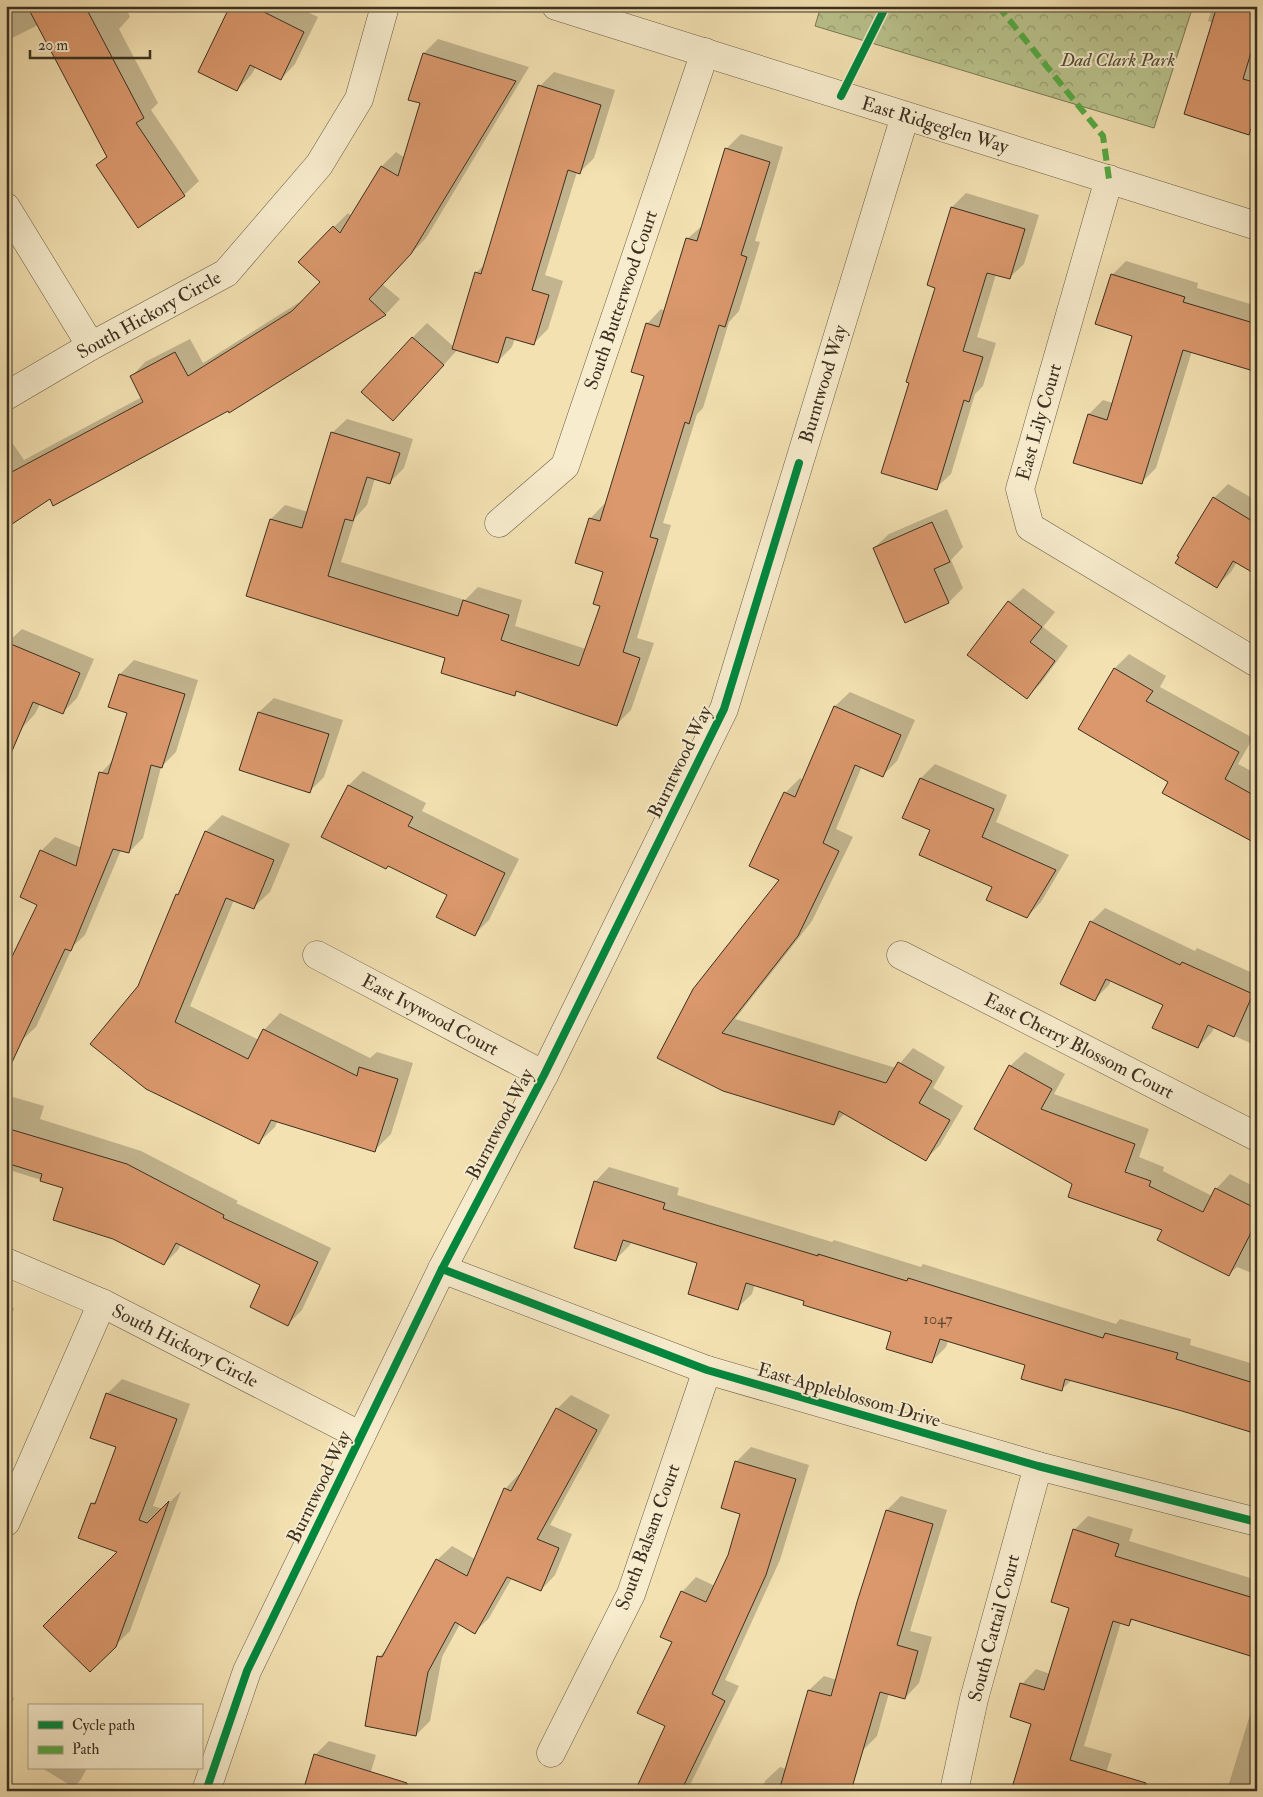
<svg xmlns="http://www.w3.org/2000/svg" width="1263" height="1797" viewBox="0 0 1263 1797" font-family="'IM FELL Double Pica',serif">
  <defs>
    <pattern id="park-crowns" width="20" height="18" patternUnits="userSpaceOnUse" patternTransform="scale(1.25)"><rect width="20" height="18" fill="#bac38d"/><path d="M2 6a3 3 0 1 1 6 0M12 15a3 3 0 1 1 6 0" fill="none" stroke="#989f73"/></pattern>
  </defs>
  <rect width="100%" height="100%" fill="#f3e1b2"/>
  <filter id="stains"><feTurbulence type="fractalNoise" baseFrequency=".004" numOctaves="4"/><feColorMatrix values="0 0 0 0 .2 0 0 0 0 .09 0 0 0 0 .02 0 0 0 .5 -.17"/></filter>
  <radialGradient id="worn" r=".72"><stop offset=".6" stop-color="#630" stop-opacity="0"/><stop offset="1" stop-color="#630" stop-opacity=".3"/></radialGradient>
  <path fill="url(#park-crowns)" stroke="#7a7a57" d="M821,6H1193L1154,128L815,26Z"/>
  <g fill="#0003">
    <path d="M6,6H125L130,17L119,29L158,103L151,110L199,181L184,195L97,165L108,155L38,25L6,41Z"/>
    <path d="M232,6H295L318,17L295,64L281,79L256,67L251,75L237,90Z"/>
    <path d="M1213,6H1257V125L1249,133L1213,23L1208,21Z"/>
    <path d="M438,39L529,67L426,238L382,284L400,299L386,314L229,411L228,409L50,497L6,526V441L9,438L24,460L142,397L131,377L145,362L190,339L203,363L306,298L321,282L334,227L348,213L351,216L382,166L396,152L405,158L422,102L424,53Z"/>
    <path d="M554,72L615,90L594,158L580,172H577L545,275L563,281L548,329L533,344L515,338L512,347L498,361L458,349L408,405L412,338L427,323L454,347L476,273L485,264L540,86Z"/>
    <path d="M741,134L783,147L755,241L760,242L739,311L729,322L703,408L697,414L663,523L671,525L637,638L654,643L631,710L617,724L518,690L514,694L447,657L248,595L271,519L285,505L308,512L332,433L347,419L413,439L404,468L390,482L375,478L367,505L355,518L341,562L465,600L478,587L522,600L515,626L586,649L602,605L605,571L590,519L604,504L606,505L646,375L647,324L661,309L665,311L687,239L703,225L726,149Z"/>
    <path d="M966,193L1039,215L1024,264L1009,278L996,274L977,337L996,343L983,386L975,394L951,474L936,488L910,382L936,287L928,285L952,207Z"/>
    <path d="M1126,261L1198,283L1197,288L1257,306V372L1192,351L1156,468L1142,482L1089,414L1103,400L1113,403L1134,335L1112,275Z"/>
    <path d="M1228,484L1257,501V574L1237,562L1231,572L1217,586L1214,498Z"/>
    <path d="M947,509L963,547L951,560L963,588L949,602L874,548L889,534Z"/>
    <path d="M1023,588L1055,612L1043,627L1068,646L1041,683L1026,698L1009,602Z"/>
    <path d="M22,629L94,659L77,698L62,713L40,704L35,714L21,729L7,643Z"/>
    <path d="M1129,654L1166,676L1160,687L1253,738L1238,764L1257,774V843L1170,781L1079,728L1115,668Z"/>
    <path d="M134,660L198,680L176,752L161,767L143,838L129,852L121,850L85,935L73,946L36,1027L21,1041L6,1034V958L12,961L39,904L41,851L55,837L82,848L101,773L114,759L129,712L120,674Z"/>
    <path d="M850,692L915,720L897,761L883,775L862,766L836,829L853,837L812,921L735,1019L896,1068L913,1048L945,1067L933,1088L963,1106L940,1145L926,1159L845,1113L834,1124L659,1057L781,879L751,865L785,793L800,778L803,780L835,706Z"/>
    <path d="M274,698L343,720L324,777L310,791L241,770L259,712Z"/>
    <path d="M935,764L1007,795L996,822L1069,855L1041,902L1027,917L932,830L921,778Z"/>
    <path d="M363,771L426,803L422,811L519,859L489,920L474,935L449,894L389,865L386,868L349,785Z"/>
    <path d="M222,815L290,844L270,892L253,908L234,900L190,1006L259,1040L264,1030L280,1013L370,1058L377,1052L413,1063L391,1134L375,1150L278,1120L275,1127L258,1143L139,986L177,895L182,890L206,831Z"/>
    <path d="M1105,908L1195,951L1197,948L1257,975V1046L1214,1027L1212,1032L1198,1047L1164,1005L1111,980L1109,985L1095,999L1091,922Z"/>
    <path d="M1025,1052L1065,1074L1054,1094L1149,1129L1139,1157L1164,1167L1163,1171L1212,1196L1216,1189L1230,1174L1257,1188V1275L1237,1267L1228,1275L1164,1229L1074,1183L1010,1066Z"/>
    <path d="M6,1095L44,1106L40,1119L141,1151L238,1201L236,1203L331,1248L302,1310L288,1324L262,1285L181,1244L178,1250L164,1264L64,1187L6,1169Z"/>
    <path d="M609,1167L679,1188L677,1195L832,1242L834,1240L921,1267L923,1264L1116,1324L1120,1319L1191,1339L1190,1345L1257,1365V1432L1183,1410L1072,1380L1061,1390L1027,1365L948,1341L946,1347L932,1361L893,1331L806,1300L755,1284L752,1294L737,1308L699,1262L631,1241L630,1245L616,1259L595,1182Z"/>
    <path d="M6,1306L14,1308L6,1332Z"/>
    <path d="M122,1379L190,1404L153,1506L163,1509L181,1491L130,1631L90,1670L119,1552L92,1504L99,1497L118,1447L107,1394Z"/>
    <path d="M571,1395L610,1415L550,1525L572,1534L555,1575L541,1590L512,1578L489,1618L475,1632L460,1624L442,1657L430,1721L416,1735L379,1657L390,1646L437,1560L452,1546L475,1559L505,1489L519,1474L521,1475L557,1409Z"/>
    <path d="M751,1447L809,1465L780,1560L725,1680L739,1686L690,1785L700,1788L699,1791H634L635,1787L641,1781L667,1726L673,1641L682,1592L696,1577L715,1586L729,1556L742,1513L736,1462Z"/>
    <path d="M901,1496L947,1510L910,1631L932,1637L919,1683L905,1698L889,1693L877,1736L862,1751L842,1791H762L765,1781L780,1767L786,1769L809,1690L824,1676L837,1680L887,1510Z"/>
    <path d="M1088,1516L1133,1529L1129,1541L1257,1580V1658L1134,1619L1128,1624L1121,1622L1084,1746L1112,1754L1100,1791L1033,1723L1022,1684L1036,1669L1050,1674L1071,1607L1074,1530Z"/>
    <path d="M1257,1692V1791H1210L1217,1784L1228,1787Z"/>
    <path d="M6,1695L14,1698L6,1722Z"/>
    <path d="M329,1741L376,1755L366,1787L315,1755Z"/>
    <path d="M42,1768H87L80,1781L73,1787Z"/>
  </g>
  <g fill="#da986c" stroke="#3b3021">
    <path d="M27,6H85L144,118L136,123L185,196L138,228L96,165L107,157Z"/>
    <path d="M230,6H252L304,32L281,80L250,65L237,91L198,72Z"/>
    <path d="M1217,6H1257V33L1243,79L1257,83V110L1249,135L1184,114Z"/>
    <path d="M423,53L516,81L411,254L369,299L386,315L229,413L228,411L53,506L50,499L6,528V475L143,402L130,376L175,352L188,376L292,311L320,282L298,262L333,226L340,233L381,166L398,176L420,103L408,100Z"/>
    <path d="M538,85L601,105L580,174L568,170L532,290L549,295L534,345L506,337L498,363L452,349L475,272L481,274Z"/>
    <path d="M725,148L770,162L741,255L747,257L725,327L719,325L689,424L685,422L650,537L658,539L623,652L640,658L617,726L516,691L515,696L441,673L445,658L246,596L270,519L302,528L331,432L400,453L390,484L367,477L353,521L345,519L328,576L458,616L463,600L509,615L501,640L579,666L600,606L593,604L603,572L575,563L589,518L600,521L644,376L631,372L646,323L659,327L686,238L697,241Z"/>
    <path d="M951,207L1025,229L1010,279L987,273L963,351L983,357L969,402L964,400L937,490L881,473L909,383L906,382L935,288L927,285Z"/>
    <path d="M1111,274L1185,297L1183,302L1257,324V372L1183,350L1142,484L1073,463L1088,414L1107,420L1132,336L1095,324Z"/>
    <path d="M412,337L444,365L393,421L361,392Z"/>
    <path d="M1213,497L1257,524V575L1233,561L1217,588L1175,563L1179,557L1177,556Z"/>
    <path d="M932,522L950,562L934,569L949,603L905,623L873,548Z"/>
    <path d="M1008,601L1042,627L1030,642L1055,661L1027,699L967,655Z"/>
    <path d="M6,642L80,673L63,714L33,702L6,765Z"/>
    <path d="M1114,668L1153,691L1146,701L1239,752L1225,779L1257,797V844L1162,793L1168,782L1078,729Z"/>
    <path d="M119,674L185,694L162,768L151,765L129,853L113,849L71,951L65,949L6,1075V969L37,905L20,897L40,850L76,866L99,772L108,774L127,713L108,707Z"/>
    <path d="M834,706L901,735L883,777L855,765L823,843L839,851L798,936L722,1033L886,1083L898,1062L932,1081L919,1103L950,1120L926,1161L839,1111L834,1125L723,1091L657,1058L693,989L779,880L749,866L784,792L795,797Z"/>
    <path d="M258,712L329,734L310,793L239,770Z"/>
    <path d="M920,778L994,809L982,837L1056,870L1027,918L986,900L992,887L919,855L930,830L902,818Z"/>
    <path d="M348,785L413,817L408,826L505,873L475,936L436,917L447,895L388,866L386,869L321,837Z"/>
    <path d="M205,831L274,860L254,909L226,898L175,1022L248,1059L263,1029L357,1076L359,1067L398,1079L375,1152L271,1120L259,1144L146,1089L90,1044L138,986L176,894L178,895Z"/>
    <path d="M1090,921L1180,965L1182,962L1253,994L1234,1037L1208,1025L1198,1048L1152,1028L1163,1005L1106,979L1095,1001L1060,984Z"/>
    <path d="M1009,1065L1052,1089L1041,1109L1135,1144L1125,1172L1151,1181L1149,1186L1203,1212L1215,1188L1257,1209V1221L1229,1276L1157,1240L1162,1230L1068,1197L1072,1184L974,1129Z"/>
    <path d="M6,1128L127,1164L224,1215L223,1218L318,1262L288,1326L250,1307L260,1285L176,1243L164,1265L113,1239L53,1220L63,1188L40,1181L42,1174L6,1163Z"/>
    <path d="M594,1181L665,1203L663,1209L818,1256V1254L907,1281L908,1278L1103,1338L1105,1333L1178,1353L1176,1359L1257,1384V1434L1182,1411L1065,1379L1062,1391L1021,1379L1025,1365L940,1339L932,1363L886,1349L891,1332L803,1305L804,1301L746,1283L738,1310L688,1294L697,1263L623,1240L616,1261L574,1248Z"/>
    <path d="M106,1393L177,1419L139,1520L147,1523L169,1501L116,1647L90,1672L43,1626L117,1552L78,1538L91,1503L95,1504L116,1447L90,1438Z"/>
    <path d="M556,1408L597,1430L537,1539L559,1548L541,1591L507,1577L475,1634L455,1622L428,1672L416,1736L365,1726L377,1656L382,1657L436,1559L467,1576L504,1488L511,1491Z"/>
    <path d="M735,1461L796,1479L766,1575L712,1694L725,1701L681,1791H635L665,1726L637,1713L672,1642L660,1637L681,1591L706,1602L728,1555L740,1514L721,1508Z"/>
    <path d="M886,1510L933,1524L897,1645L918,1651L905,1699L880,1692L851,1791H779L808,1690L831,1696L857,1602Z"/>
    <path d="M1073,1529L1119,1544L1115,1556L1257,1599V1658L1131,1619L1129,1626L1113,1621L1070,1760L1146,1783L1145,1791H1011L1031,1724L1010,1717L1020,1683L1044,1690L1069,1608L1051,1602Z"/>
    <path d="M314,1754L407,1783L406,1791H303Z"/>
  </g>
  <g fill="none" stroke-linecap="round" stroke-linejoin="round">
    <defs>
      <g id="minor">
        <path d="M1109,179L1020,489L1030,527L1257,663"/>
        <path d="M6,207L91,346"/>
        <path d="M6,396L91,346L226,273L319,165L359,99L385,6"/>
        <path d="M499,523L565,466L705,52"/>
        <path d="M317,955L544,1075"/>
        <path d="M901,955L1257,1137"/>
        <path d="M6,1262L102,1303L361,1436"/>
        <path d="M442,1269L707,1370L1038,1466L1257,1522"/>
        <path d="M6,1522L102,1303"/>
        <path d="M551,1753L631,1594L707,1370"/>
        <path d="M954,1791L974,1699L1038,1466"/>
      </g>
      <g id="tertiary">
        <path d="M556,6L1257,226"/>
        <path d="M206,1791L247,1671L442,1269L544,1075L724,709L905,116"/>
      </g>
    </defs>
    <use href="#minor" stroke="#695c45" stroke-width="29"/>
    <use href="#tertiary" stroke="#695c45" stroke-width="29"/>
    <use href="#minor" stroke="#f7eccd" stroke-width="28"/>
    <use href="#tertiary" stroke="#f7eccd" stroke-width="28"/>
    <path stroke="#55ab43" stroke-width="6" stroke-dasharray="12 6" stroke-linecap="butt" d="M998,6L1103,136L1109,179"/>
    <defs>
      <g id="cycleway">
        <path d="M841,96L886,6"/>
        <path d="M442,1269L707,1370L1038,1466L1257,1522"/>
        <path d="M206,1791L247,1671L442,1269L544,1075L724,709L799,463"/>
      </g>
    </defs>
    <use href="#cycleway" stroke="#f7eccd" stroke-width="11"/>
    <use href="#cycleway" stroke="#00873e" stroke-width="8"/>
  </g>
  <g text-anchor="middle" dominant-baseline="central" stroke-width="4" stroke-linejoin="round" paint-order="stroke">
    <g font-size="16" fill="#634a34">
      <text x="938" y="1319">1047</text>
    </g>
    <g font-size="19" font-style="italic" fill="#544d37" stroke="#f7eccd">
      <text x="1118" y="60">Dad Clark Park</text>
    </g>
    <g font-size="19" fill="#3b3021" stroke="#f7eccd">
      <text transform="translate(935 125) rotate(17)">East Ridgeglen Way</text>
      <text transform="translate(621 300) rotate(-71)">South Butterwood Court</text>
      <text transform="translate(149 315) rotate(-29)">South Hickory Circle</text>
      <text transform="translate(823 384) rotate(-73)">Burntwood Way</text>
      <text transform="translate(1039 422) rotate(-74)">East Lily Court</text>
      <text transform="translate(680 762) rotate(-64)">Burntwood Way</text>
      <text transform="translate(430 1015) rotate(28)">East Ivywood Court</text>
      <text transform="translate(1079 1046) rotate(27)">East Cherry Blossom Court</text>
      <text transform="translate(500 1124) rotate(-62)">Burntwood Way</text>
      <text transform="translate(185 1346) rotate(27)">South Hickory Circle</text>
      <text transform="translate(849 1395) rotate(16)">East Appleblossom Drive</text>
      <text transform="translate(319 1487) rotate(-64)">Burntwood Way</text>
      <text transform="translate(648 1537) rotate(-70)">South Balsam Court</text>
      <text transform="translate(994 1628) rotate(-75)">South Cattail Court</text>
    </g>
  </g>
  <rect width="1263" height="1797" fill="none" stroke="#f3e1b2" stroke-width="25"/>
  <rect x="8" y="8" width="1248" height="1782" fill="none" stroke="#3b3021" stroke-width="2.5"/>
  <rect x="12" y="12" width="1238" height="1772" fill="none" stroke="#3b3021"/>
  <rect x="28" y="1704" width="175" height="65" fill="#f7eccd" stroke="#aca188"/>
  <rect x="38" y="1721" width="25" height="8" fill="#00873e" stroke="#aca188"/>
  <text x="72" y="1730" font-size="15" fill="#3b3021">Cycle path</text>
  <rect x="38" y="1746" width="25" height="8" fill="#55ab43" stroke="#aca188"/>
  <text x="72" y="1754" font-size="15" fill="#3b3021">Path</text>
  <path d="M30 50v8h120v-8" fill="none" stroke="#3b3021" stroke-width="2.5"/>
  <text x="38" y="50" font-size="15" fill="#3b3021" stroke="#f7eccd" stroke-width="4" paint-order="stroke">20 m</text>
  <rect width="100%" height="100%" filter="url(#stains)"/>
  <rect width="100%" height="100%" fill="url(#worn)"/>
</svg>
